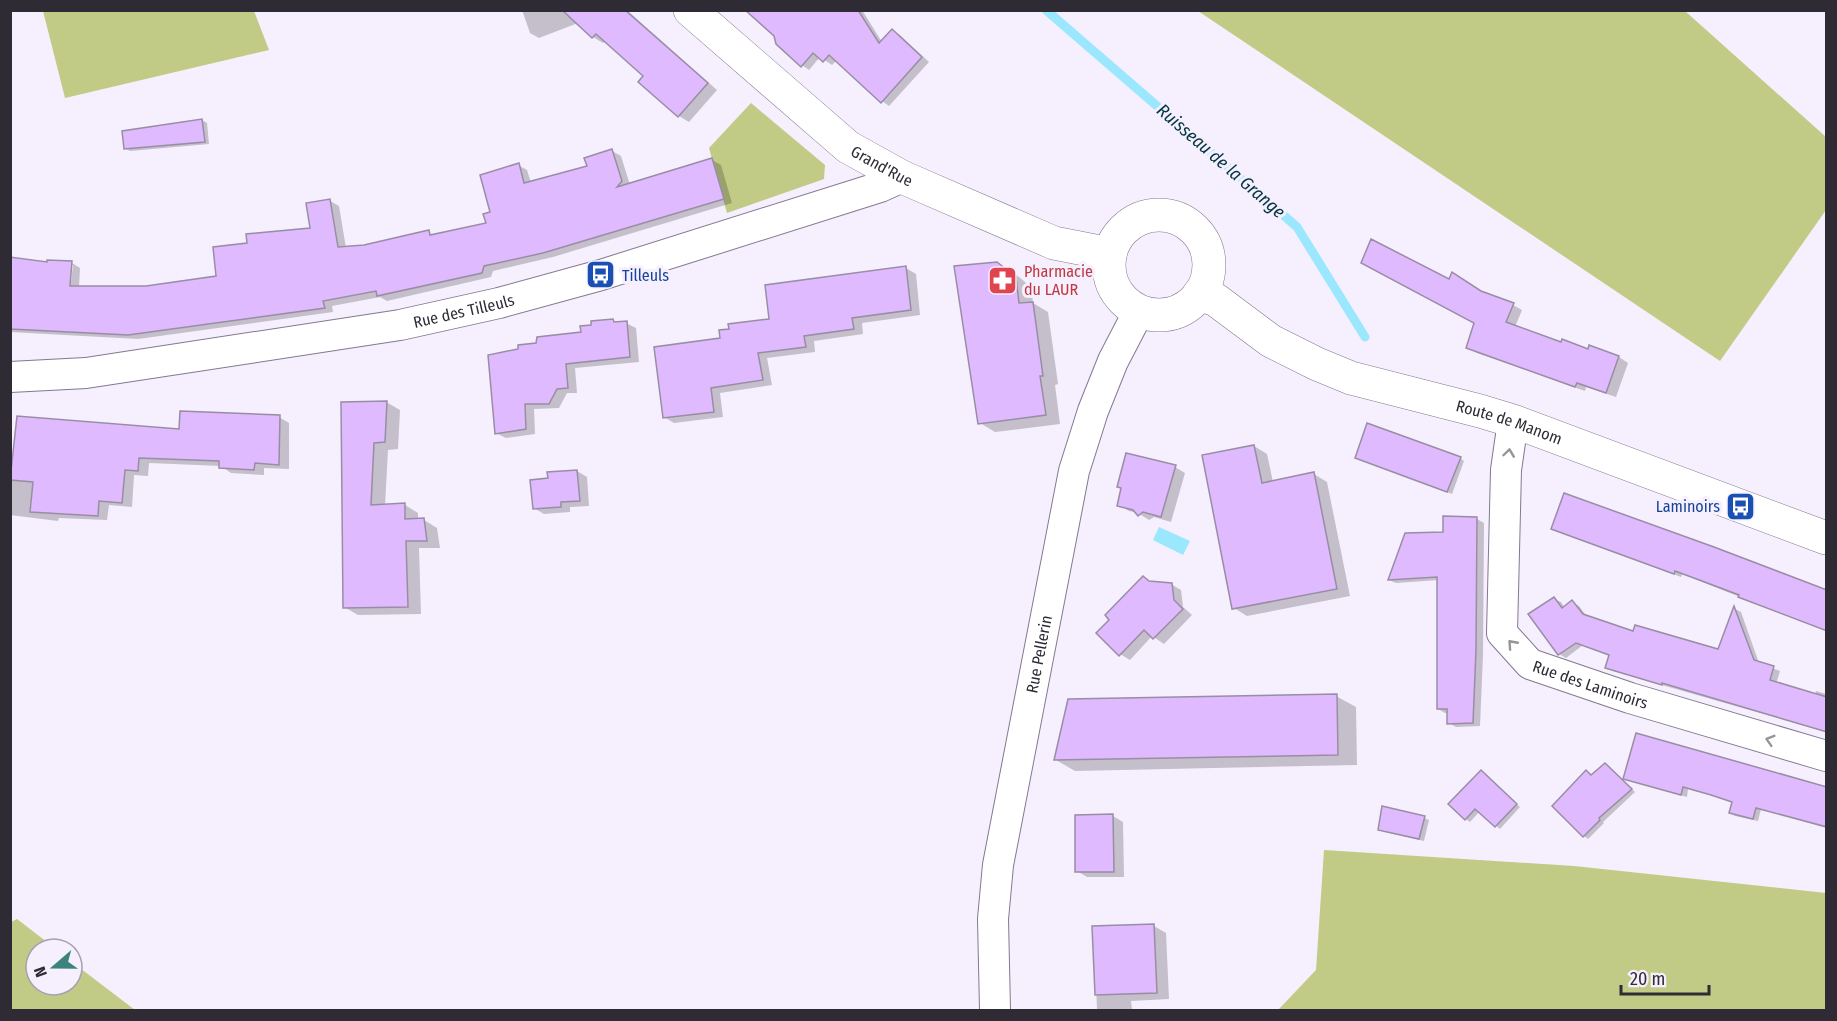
<svg xmlns="http://www.w3.org/2000/svg" width="1837" height="1021" viewBox="0 0 1837 1021" font-family="'Fira Sans Condensed',sans-serif">
  <rect width="100%" height="100%" fill="#f6effe"/>
  <g fill="#c1cb86">
    <path d="M43,11H254L269,50L65,98Z"/>
    <path d="M1198,11H1685L1826,137V210L1720,361Z"/>
    <path d="M751,103L825,165L824,179L727,213L709,148Z"/>
    <path d="M1324,850L1574,866L1826,893V1010H1278L1316,970Z"/>
    <path d="M17,919L56,949H36V985H72V962L135,1010H11V922Z"/>
  </g>
  <path fill="#9be7fd" d="M1159,527L1190,541L1183,555L1153,540Z"/>
  <g fill="#0003" fill-rule="evenodd">
    <path d="M522,10H630L629,12L717,90L689,122L679,116L645,76L606,40L603,43L593,37L578,23L539,38L530,33Z"/>
    <path d="M748,10H862L882,42L892,31L900,35L929,62L889,106L882,101L837,60L832,65L820,57L809,70L802,65L776,35Z"/>
    <path d="M202,120L207,123L209,144L130,151L125,148Z"/>
    <path d="M612,151L621,156L630,185L712,160L721,165L732,203L553,257L493,271L491,277L387,301L380,297L332,306L333,312L138,339L10,332V262L72,263L80,268L79,287H146L218,277L249,244L312,229L330,201L339,206L346,248L364,247L428,232L435,236L488,224L518,165L527,170L531,183L589,168ZM70,265H73L70,293H67Z"/>
    <path d="M997,263L1013,272L1031,287L1033,303L1048,312L1058,384L1055,385L1060,424L995,432L980,423Z"/>
    <path d="M906,268L916,274L920,315L862,323L863,334L814,341L815,352L767,358L772,385L720,393L723,417L674,423L664,417L722,339Z"/>
    <path d="M1449,281L1513,305L1522,310L1515,327L1562,344L1589,351L1590,347L1619,357L1628,363L1616,397L1586,387L1585,391L1477,353L1467,347L1475,322Z"/>
    <path d="M613,321L618,323H626L636,328L639,362L575,368L577,393H567L559,408L534,409L535,434L506,438L496,433L538,344L582,334Z"/>
    <path d="M386,402L400,410L398,449L388,450L385,506L405,505L418,513V520H424L437,528L440,548H419L421,614L358,615L344,607L343,404Z"/>
    <path d="M279,417L289,423V469L264,468V475L231,473L221,466L149,463L148,476L134,475L132,507L109,505L107,520L59,518L58,521L10,515V463L181,431Z"/>
    <path d="M1254,446L1267,454L1273,482L1314,474L1327,482L1350,596L1247,616L1234,608Z"/>
    <path d="M1127,455L1175,467L1185,473L1171,522L1154,517L1149,520L1138,513L1129,511L1119,505Z"/>
    <path d="M1460,458L1464,461L1452,494L1361,460Z"/>
    <path d="M577,471L587,477L589,506L570,507V512L544,514L534,508L549,480Z"/>
    <path d="M1477,519L1484,523L1483,655L1480,726L1456,727L1449,723V713H1445L1438,709L1439,580L1396,583L1389,580Z"/>
    <path d="M1559,532L1826,592V631L1682,574L1681,577Z"/>
    <path d="M1144,578L1153,583L1171,584L1181,590L1183,607L1192,615L1164,644L1152,636L1130,660L1120,654Z"/>
    <path d="M1554,599L1561,602L1565,608L1572,602L1579,606L1588,618L1634,633L1719,651L1735,609L1741,612L1759,663L1780,671L1776,684L1815,695L1816,691L1826,694V732L1613,671L1607,668L1610,656L1583,645L1566,658L1559,654L1531,615Z"/>
    <path d="M1336,696L1356,707L1357,765L1075,771L1056,760Z"/>
    <path d="M1609,768L1635,792L1603,822L1604,823L1588,839L1584,836L1586,772L1593,776Z"/>
    <path d="M1481,772L1520,807L1500,829L1480,811L1470,822L1466,819Z"/>
    <path d="M1625,778L1826,789V828L1761,809L1758,821L1735,816L1730,813L1733,802L1718,797L1688,789L1687,797L1630,781Z"/>
    <path d="M1076,816H1113L1123,822L1124,877H1087L1077,871Z"/>
    <path d="M1424,818L1429,820L1424,841L1385,832L1380,829Z"/>
    <path d="M1154,926L1166,933L1169,999L1131,1001L1132,1010H1097L1094,928Z"/>
  </g>
  <g fill="none" stroke-linecap="round" stroke-linejoin="round">
    <path stroke="#9be7fd" stroke-width="9" d="M1046,10L1297,227L1365,337"/>
  </g>
  <g fill="#dfbafe" stroke="#998da4" stroke-width="1.5">
    <path d="M562,10H625L708,83L678,117L638,82L643,76L596,34L592,38Z"/>
    <path d="M745,10H858L879,43L892,29L922,57L881,103L829,55L823,62L813,53L801,67L776,44L774,36Z"/>
    <path d="M202,119L205,142L124,149L122,131Z"/>
    <path d="M612,149L622,181L617,187L712,158L724,199L543,253L484,266L482,273L377,296L376,291L323,301L325,308L128,335L10,329V257L47,262V260L72,261L70,286H146L216,276L213,247L247,243L246,234L310,228L306,203L330,199L338,247L364,245L429,230L430,235L486,223L483,214L490,212L480,175L519,163L524,183L587,166L584,158Z"/>
    <path d="M1371,239L1449,279L1452,272L1481,291L1514,303L1506,322L1561,342L1562,339L1588,349L1589,345L1619,356L1606,393L1577,383L1575,387L1466,348L1474,323L1361,263Z"/>
    <path d="M997,262L1016,277L1019,303L1033,302L1043,376H1040L1046,415L978,424L954,266Z"/>
    <path d="M906,266L911,310L852,318L854,329L804,336L806,347L758,353L763,380L711,388L714,412L663,418L654,347L720,338L719,330L729,329L728,324L769,319L765,285Z"/>
    <path d="M613,319L614,322L627,321L630,357L566,364L568,388L557,389L549,404H525L526,429L495,434L488,355L518,349V345L536,343L537,337L581,332L580,326L591,325V321Z"/>
    <path d="M387,401L385,442L374,443L371,505L405,503V519L424,518L427,541H406L408,607L343,608L341,402Z"/>
    <path d="M180,411L280,415L279,465L255,463L254,470L219,468V461L139,458L138,471L125,470L122,503L99,501L98,516L30,512L33,482L10,480L17,416L179,429Z"/>
    <path d="M1367,423L1461,457L1447,492L1355,458Z"/>
    <path d="M1254,445L1262,483L1314,472L1337,589L1232,609L1202,455Z"/>
    <path d="M1126,453L1176,465L1161,517L1143,512L1138,516L1133,510L1117,506L1121,488L1117,487Z"/>
    <path d="M577,470L580,501L561,502V507L533,509L530,480L548,478L547,472Z"/>
    <path d="M1564,493L1714,547L1827,590V631L1738,597L1739,595L1702,581L1675,571L1674,574L1551,529Z"/>
    <path d="M1443,516L1477,517L1476,650L1473,723L1447,724V709H1437V577L1388,580L1405,533L1443,532Z"/>
    <path d="M1143,576L1149,581L1172,583L1174,600L1183,609L1153,639L1144,630L1119,656L1096,633L1109,620L1105,615Z"/>
    <path d="M1554,597L1562,608L1572,600L1583,614L1633,631L1635,625L1718,649L1734,606L1754,660L1774,666L1770,680L1827,697V732L1662,683V685L1605,668L1609,655L1576,643L1558,655L1528,614Z"/>
    <path d="M1337,694L1338,755L1054,760L1068,699Z"/>
    <path d="M1636,733L1827,787V827L1756,808L1753,819L1729,813L1732,802L1711,795L1683,787L1681,795L1623,779Z"/>
    <path d="M1605,763L1632,789L1599,818L1600,820L1583,837L1552,806L1586,770L1591,775Z"/>
    <path d="M1481,770L1517,804L1495,827L1475,809L1465,820L1448,804Z"/>
    <path d="M1382,806L1425,816L1419,839L1378,830Z"/>
    <path d="M1113,814L1114,872H1075V815Z"/>
    <path d="M1154,924L1157,993L1095,995L1092,926Z"/>
  </g>
  <g fill="none" stroke-linecap="round" stroke-linejoin="round">
    <defs>
      <g id="minor">
        <path id="s1" d="M10,377L86,373L400,325L499,303L601,275L880,187L902,177"/>
        <path id="s2" d="M1513,421L1506,470L1502,633L1530,664L1630,698L1826,756"/>
        <path id="s3" d="M995,1010L993,919L998,865L1074,471L1093,411L1113,361L1139,311"/>
      </g>
      <g id="tertiary">
        <path id="s4" d="M690,10L848,147L902,177L1054,243L1110,254"/>
        <circle cx="1159" cy="265" r="50"/>
        <path id="s5" d="M1199,294L1216,300L1271,341L1317,364L1351,378L1480,411L1513,421L1826,538"/>
      </g>
    </defs>
    <use href="#minor" stroke="#83798f" stroke-width="32"/>
    <use href="#tertiary" stroke="#83798f" stroke-width="34"/>
    <use href="#minor" stroke="#fff" stroke-width="30"/>
    <use href="#tertiary" stroke="#fff" stroke-width="33"/>
  </g>
  <defs><path id="oneway-chevron" d="M-2-3.5L2.5 0L-2 3.5" fill="none" stroke-width="1.6" stroke-linecap="round" stroke-linejoin="round" transform="scale(1.5)"/></defs>
  <g stroke="#97959a">
    <use href="#oneway-chevron" transform="translate(1509 453) rotate(-82)"/>
    <use href="#oneway-chevron" transform="translate(1512 644) rotate(-132)"/>
    <use href="#oneway-chevron" transform="translate(1770 740) rotate(-163)"/>
  </g>
  <defs>
    <symbol id="bus-square" viewBox="-11 -11 22 22"><rect x="-9" y="-9" width="18" height="18" rx="4" fill="#1a4fb4" stroke="#f6effe"/><path d="M-5-6H5V4H4V6H2V4H-2V6H-4V4H-5ZM-3.5-4V0h7V-4ZM-3.5 1.2v1.5H-2V1.2ZM2 1.2v1.5H3.5V1.2Z" fill="#fff"/></symbol>
    <symbol id="pharmacy-square" viewBox="-11 -11 22 22"><rect x="-9" y="-9" width="18" height="18" rx="4" fill="#e0444e" stroke="#f6effe"/><path d="M-2-6h4v4h4v4h-4v4h-4v-4h-4v-4h4Z" fill="#fff"/></symbol>
  </defs>
  <g fill-rule="evenodd">
    <use href="#bus-square" x="584" y="258" width="33" height="33"/>
    <use href="#pharmacy-square" x="986" y="264" width="33" height="33"/>
    <use href="#bus-square" x="1724" y="490" width="33" height="33"/>
  </g>
  <g text-anchor="middle" dominant-baseline="central" stroke-width="6" stroke-linejoin="round" paint-order="stroke">
    <g font-size="16" fill="#2f2b35" stroke="#f6effe">
      <text stroke="none"><textPath href="#s4" startOffset="248">Grand'Rue</textPath></text>
      <text stroke="none"><textPath href="#s1" startOffset="459">Rue des Tilleuls</textPath></text>
      <text stroke="none"><textPath href="#s5" startOffset="339">Route de Manom</textPath></text>
      <text stroke="none"><textPath href="#s3" startOffset="360">Rue Pellerin</textPath></text>
      <text stroke="none"><textPath href="#s2" startOffset="318">Rue des Laminoirs</textPath></text>
    </g>
    <g font-size="16" fill="#be3a42" stroke="#f6effe" text-anchor="start">
      <text x="1024" y="271">Pharmacie<tspan x="1024" dy="18">du LAUR</tspan></text>
    </g>
    <g font-size="16" fill="#164399" stroke="#f6effe" text-anchor="start">
      <text x="622" y="275">Tilleuls</text>
      <text x="1720" y="506" text-anchor="end">Laminoirs</text>
    </g>
    <g font-size="18" font-style="italic" fill="#033541" stroke="#f6effe">
      <text transform="translate(1221 161) rotate(41)">Ruisseau de la Grange</text>
    </g>
  </g>
  <rect width="1837" height="1021" fill="none" stroke="#2f2b35" stroke-width="24"/>
  <g transform="translate(54 967) rotate(250)"><circle r="28" fill="#f6effe" stroke="#a6a1ae" stroke-width="1.5"/>
  <path d="M0-4.5L10 22L0 15L-10 22Z" fill="#3b837c"/>
  <text y="-9" font-size="16" font-weight="bold" text-anchor="middle" fill="#2f2b35">N</text>
  </g>
  <path d="M1621 985v9h88v-9" fill="none" stroke="#2f2b35" stroke-width="3"/>
  <text x="1630" y="985" font-size="18" fill="#2f2b35" stroke="#f6effe" stroke-width="4.5" paint-order="stroke">20 m</text>
</svg>
